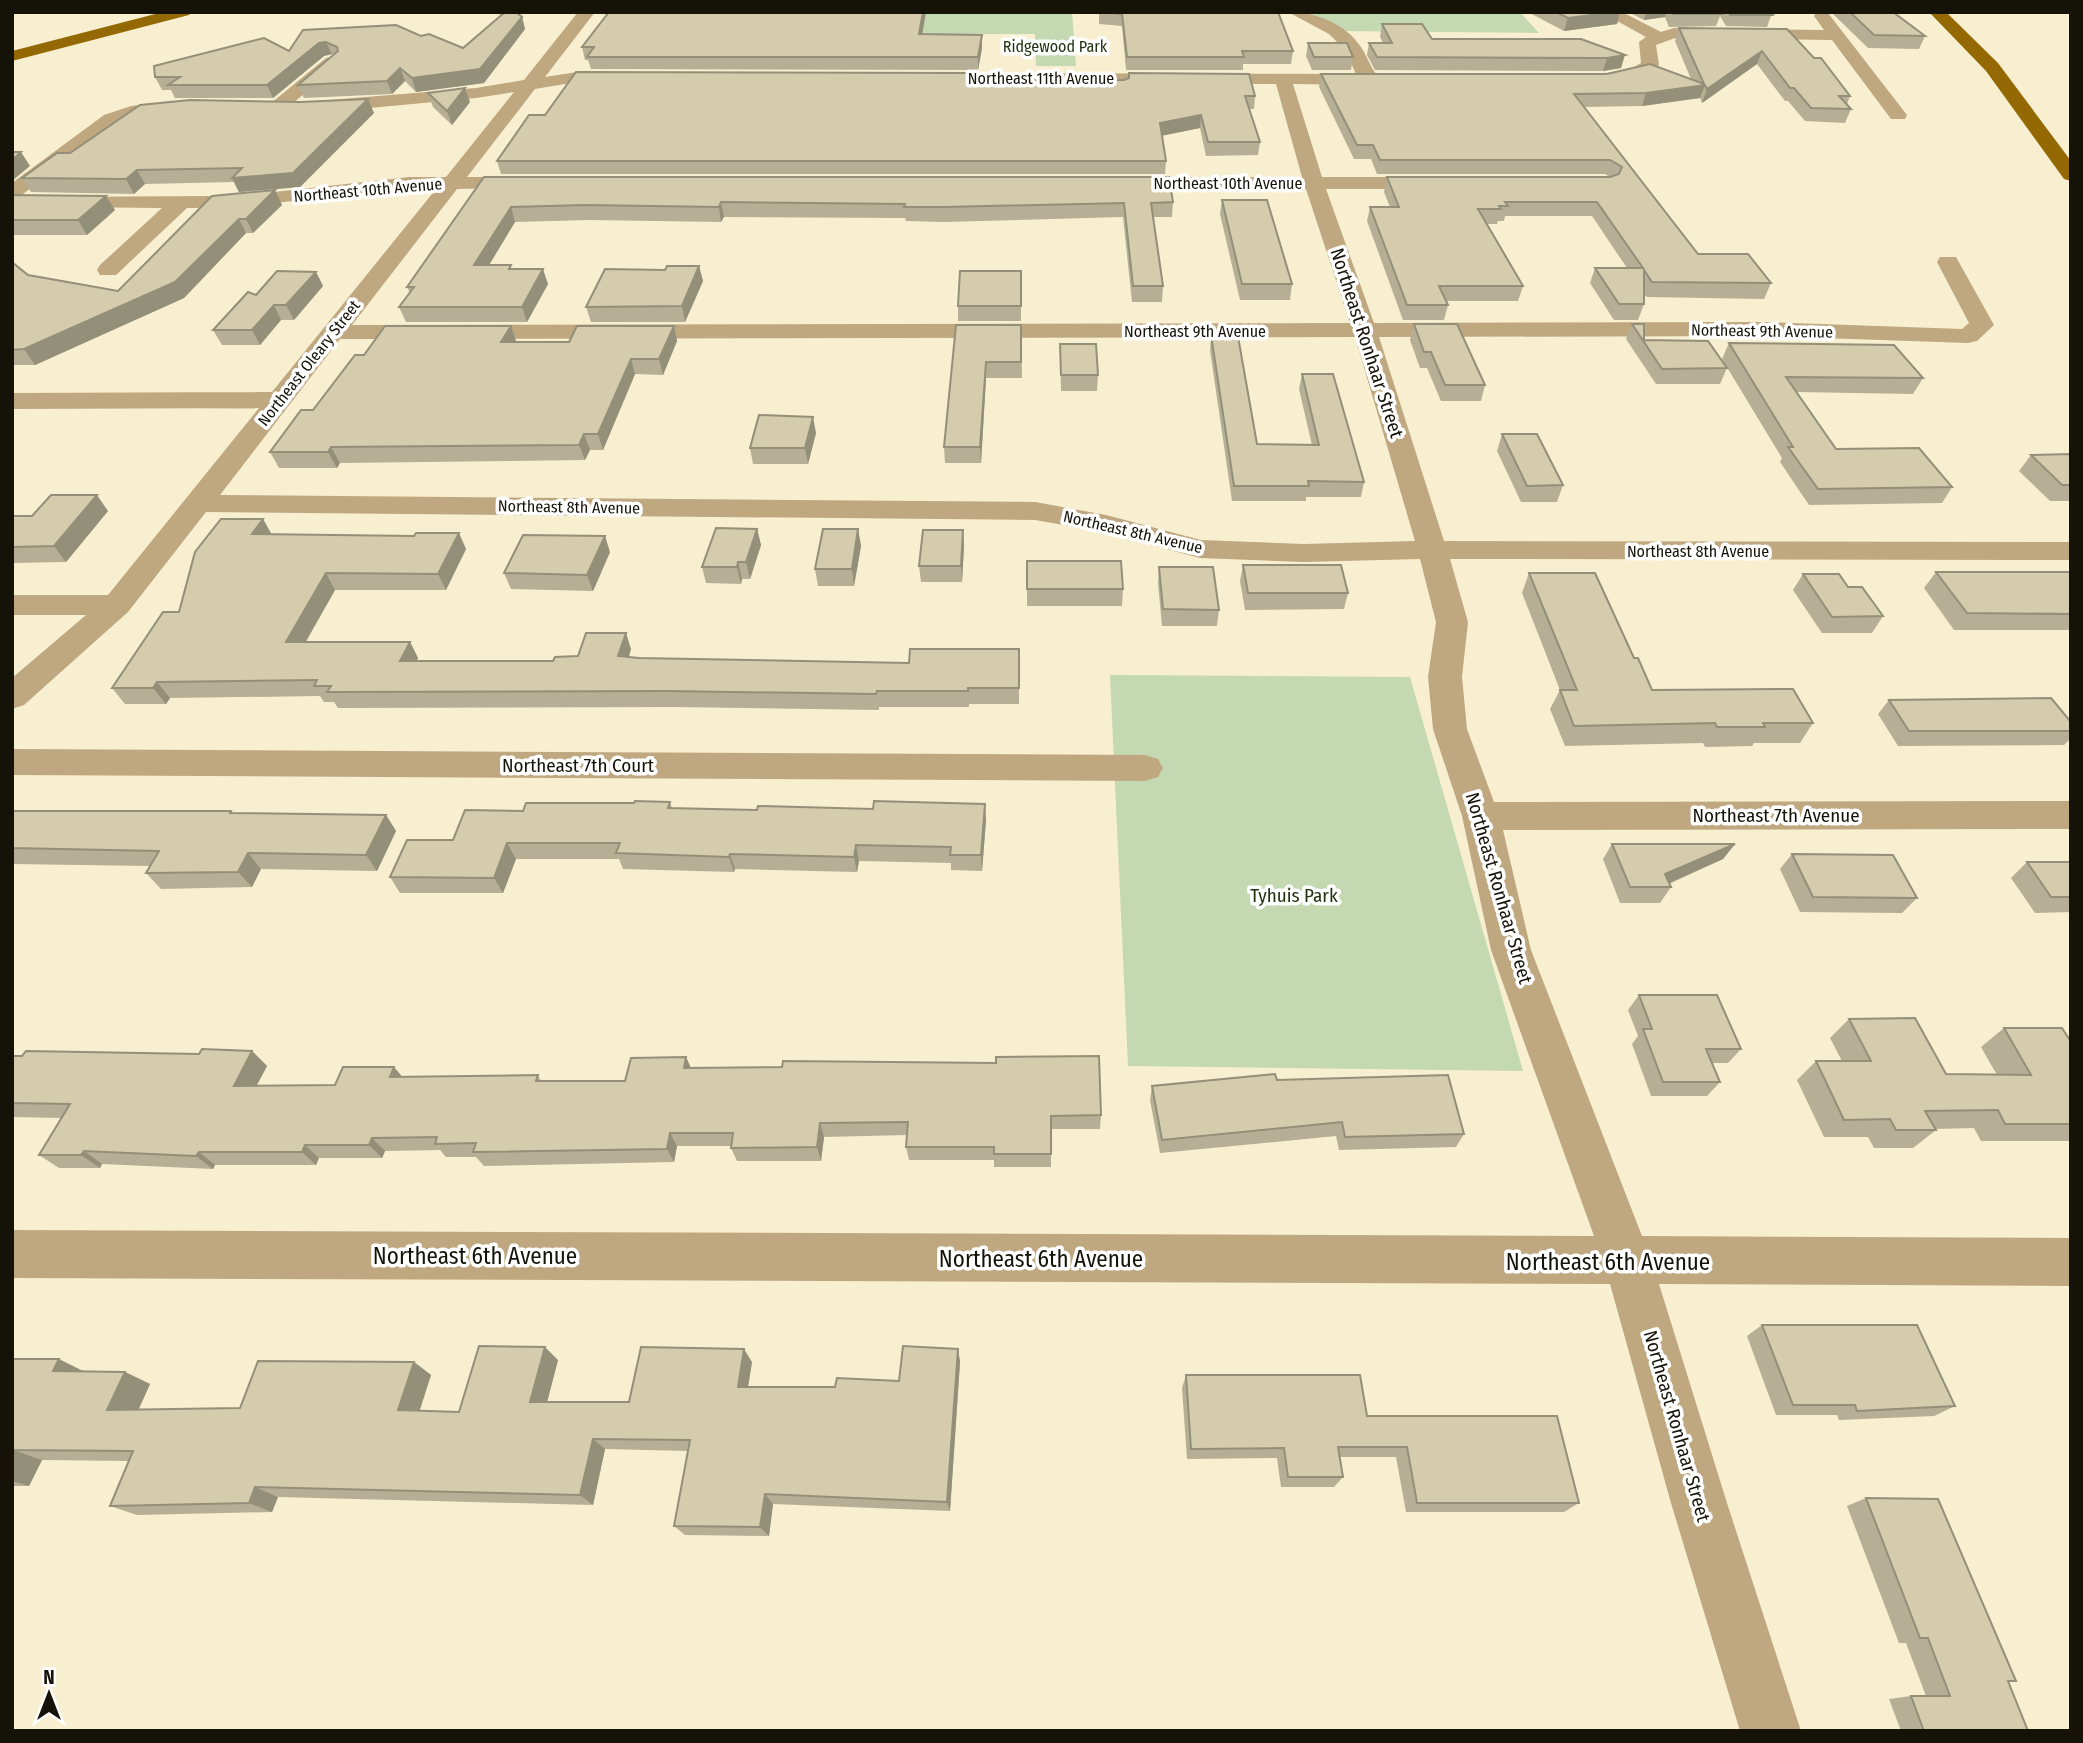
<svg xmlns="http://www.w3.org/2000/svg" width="2083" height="1743" viewBox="0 0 2083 1743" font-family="'Fira Sans Condensed',sans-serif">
  <rect width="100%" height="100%" fill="#f7efcf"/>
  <g fill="#c4d8b2">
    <path d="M856,12H1072L1076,66H1036L1035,34H849Z"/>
    <path d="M1296,12H1520L1539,33L1335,31Z"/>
    <path d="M1110,675L1410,677L1523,1071L1128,1066Z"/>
  </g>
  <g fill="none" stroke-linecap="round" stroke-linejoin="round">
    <g fill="#bfa780" fill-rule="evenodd">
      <path d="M578,12H595L545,77L577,72H622L628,73L631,77L628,81L577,82L535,89L467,177H532L539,179L542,183L539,187L457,189L352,325L1350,323L1306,189H1117L1110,187L1107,183L1110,179L1117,177H1302L1276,84L924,83L915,78L924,73L1356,74L1345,50L1329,34L1288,12C1315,12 1345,23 1361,47C1368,58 1371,69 1380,79L1377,83L1367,85L1293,84L1322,177H1439L1446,179L1449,183L1446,187L1439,189H1326L1374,323L1766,322L1962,329L1969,323L1937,262L1940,257H1956L1994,325L1977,341L1968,343L1766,336L1379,337L1444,541L2071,542V560L1450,559L1468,622L1462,677L1467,729L1494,802L2071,801V829L1503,830L1531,950L1642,1236L2071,1238V1286L1659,1284L1727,1503L1801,1731H1740L1671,1503L1610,1284L12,1278V1230L1594,1236L1491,950L1462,816L1433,729L1428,677L1436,622L1420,559L1304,562L1200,558L1104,532L1035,520L206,512L128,612L24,705L12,709V678L86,615H12V595H108L259,408L12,409V393L272,392L436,189C352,189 270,209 187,208L116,275H100L97,270L100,265L162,208L58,207L51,205L48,201L51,197L208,196L265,193L409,177H446L514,92L476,98L317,113L308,107L317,101L476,88L524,80ZM1355,337L1415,541L1304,544L1201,540L1106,515L1035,502L220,495L340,339Z"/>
      <path d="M1601,12H1622L1661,32L1674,28L1824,30L1814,16L1816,13H1828L1907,115L1905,119H1891L1832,40L1675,38L1656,45L1659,65L1642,77L1600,84L1594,83L1591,79L1594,75L1631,69L1641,63L1639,42L1646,37Z"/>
      <path d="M332,57L341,62L338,66L282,112H270L267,108L270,104L326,58Z"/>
      <path d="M177,101L186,107L183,111L134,117L118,123L19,197L12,199V183L104,115L131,106Z"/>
      <path d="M12,749L1145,755L1158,759L1163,768L1158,777L1145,781L12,775Z"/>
    </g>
    <g fill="#946903" fill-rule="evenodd">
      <path d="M163,12H191L189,15L12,61V51Z"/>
      <path d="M1929,12H1946L1998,63L2071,161V181L2064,179L1986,71Z"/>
    </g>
  </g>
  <g fill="#b6af95">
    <path d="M926,12L922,34L982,48L978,70L591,69L588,60H585L582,47Z"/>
    <path d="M1099,12H1278L1293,51L1291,64H1243V70H1126L1122,26L1099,24Z"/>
    <path d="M1528,12H1620L1617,24L1564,31Z"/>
    <path d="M1628,12H1776L1774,16H1771L1767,27L1726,26L1720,16L1716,26L1669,27L1665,17L1644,20Z"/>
    <path d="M1831,12H1893L1925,36L1919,49L1868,48Z"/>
    <path d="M522,17L525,29L484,83L416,92L405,81L392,94L304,98L298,85L333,55L332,54L324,56L273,98H175L171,90H162L155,77L289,51L303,30L421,36L463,48Z"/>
    <path d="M1382,24L1432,39H1581L1621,68L1603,71L1375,70L1367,55L1369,43H1383L1380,37Z"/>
    <path d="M1679,28L1787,29L1850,96L1847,104L1851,109L1845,123L1805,121L1788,101H1785L1757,64L1702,103L1700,98L1642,106L1584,107L1698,254L1771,283L1764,299L1647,297L1644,294V304L1638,320H1614L1590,283L1595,268H1627L1592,216H1505L1504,221H1498L1497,224H1486L1523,286L1518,301H1446L1448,305L1444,320H1403L1367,221L1370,207H1390L1384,192L1387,177H1610L1605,174H1377L1371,159H1354L1319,87L1321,74L1691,79L1675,41Z"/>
    <path d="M1308,43L1353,57L1351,70H1312L1306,56Z"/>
    <path d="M975,73V81H1051L1124,80L1129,78V73L1255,96L1254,109H1249L1260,142L1258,155L1206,156L1200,128L1162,136L1166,161L1165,174H501L497,161L545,115Z"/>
    <path d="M428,93L470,102L452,125L433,107Z"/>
    <path d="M374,113L300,187L239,192L234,182L145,184L134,194L31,192L22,178L70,153Z"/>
    <path d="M484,177L1173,202L1172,217H1153L1163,286L1162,302H1132L1123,217L944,222L906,221L905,218L724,217L721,222L589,220L515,222L489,265L513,269L548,284L527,322H406L399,307L410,293L407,287Z"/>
    <path d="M12,195L106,196L115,210L87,235H12Z"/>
    <path d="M212,196L282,205L253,233H246L184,298L35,365H12V262L28,275L118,291Z"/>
    <path d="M1222,200L1292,284L1290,300H1240L1220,214Z"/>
    <path d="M699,266L703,281L685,322H591L586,307L665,270Z"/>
    <path d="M1021,271V321H958V306Z"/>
    <path d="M316,272L323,286L294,320H281L260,345H222L213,330L256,295Z"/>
    <path d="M1414,324L1485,385L1481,401H1441L1427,368H1420L1410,340Z"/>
    <path d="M1632,324L1644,340L1727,368L1720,384H1656L1626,339Z"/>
    <path d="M956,325H1021L1022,378H986L981,463H945L944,447Z"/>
    <path d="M511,326L516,342H569L674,326L677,341L663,375L635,374L603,450H590L585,460L340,463L337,468H279L270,452L313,410L364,355Z"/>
    <path d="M1211,335L1257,444L1312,445L1299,389L1302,374L1364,482L1361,497H1306V501H1232L1210,350Z"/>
    <path d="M1729,343L1923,378L1913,394L1797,392L1836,449L1952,487L1942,503L1809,505L1780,462L1782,458L1722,359Z"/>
    <path d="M1060,344L1098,375L1097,391H1061Z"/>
    <path d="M816,433L808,464H753L750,448Z"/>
    <path d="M1502,434L1563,485L1557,502H1521L1497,451Z"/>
    <path d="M2071,454V501H2050L2019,471L2031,455Z"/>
    <path d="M108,511L66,562L12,563V516H32Z"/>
    <path d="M263,519L271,534L466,549L446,590H335L306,642H410L418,658L417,661H553L631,649L629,657L639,658L909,663L1019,649V704H969V707H879V710L674,707L338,708L334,702H324L320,696L170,698L166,704H125L112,688L179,612Z"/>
    <path d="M757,529L761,545L750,579H742L741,584L706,583L702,567Z"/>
    <path d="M858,529L861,546L854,586H818L815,569Z"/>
    <path d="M963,530L964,546L962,582H921L919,566Z"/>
    <path d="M610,552L593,591L511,589L504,573Z"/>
    <path d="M1027,561L1123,589L1122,606H1027Z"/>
    <path d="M1243,565L1348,593L1344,609L1245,610L1240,581Z"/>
    <path d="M1159,567L1219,610L1217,626H1162L1158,583Z"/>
    <path d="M1936,572H2071V630H1954L1924,588Z"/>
    <path d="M1529,573L1634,658L1652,690L1813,723L1800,743H1754L1752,746L1705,747L1703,743L1565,746L1550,709L1560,690L1522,593Z"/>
    <path d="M1803,574L1848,587L1883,616L1872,633H1822L1793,590Z"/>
    <path d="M1889,700L2068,719L2071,717V738L2064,745L1898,746L1878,714Z"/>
    <path d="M670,802L672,808L986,820L982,871L951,870V863L859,861L857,872L735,869L734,872L623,869L619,859H516L503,893H400L390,877L453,840L523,811L634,803Z"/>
    <path d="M12,811H231L233,813L386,815L396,831L377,871L261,869L252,887L161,889L146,873L150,866L12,864Z"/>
    <path d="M1612,844H1735L1723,859L1669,884L1671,887L1660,903H1620L1603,859Z"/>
    <path d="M1792,854L1917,898L1902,913L1800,912L1780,869Z"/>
    <path d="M2027,862H2071V912L2035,913L2011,878Z"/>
    <path d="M1639,995L1741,1049L1728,1063H1712L1720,1082L1707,1096H1651L1632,1044L1638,1036L1628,1010Z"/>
    <path d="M1849,1019L1946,1074L1997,1075L1981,1047L2004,1028L2071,1042V1141H1981L1974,1128L1935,1129L1936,1130L1913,1148H1874L1868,1137H1824L1797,1080L1816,1061H1842L1830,1038Z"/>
    <path d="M252,1051L267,1066L256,1086L335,1085L402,1077L538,1075L541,1081H625L686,1057L691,1068L1101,1115L1100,1129H1051V1167H994V1160H909L906,1147L907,1135L824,1137L821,1161H737L731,1148V1146H677L674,1162L484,1166L476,1157H446L440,1150L385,1151L382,1158H319L316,1165H215L213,1169L102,1164L100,1168H59L39,1155L62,1118L12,1117V1056L199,1054Z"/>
    <path d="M1277,1080L1464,1134L1456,1147L1339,1150L1336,1136L1160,1153L1150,1100L1152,1086Z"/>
    <path d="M1762,1325L1955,1406L1934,1416L1839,1420L1837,1415H1776L1747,1336Z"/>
    <path d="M958,1349L960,1362L950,1511L773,1504L769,1536L685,1535L674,1526L688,1451L605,1449L593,1505L278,1497L272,1512L137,1515L110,1506L129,1461L42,1460L29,1486H12V1359L84,1371L125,1372L150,1384L138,1410L240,1408L414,1362L431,1375L419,1411L459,1412L558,1360L547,1402H629L752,1362L748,1387H835L899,1381Z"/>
    <path d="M1186,1375L1367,1416L1579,1503L1564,1512H1406L1396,1457H1340L1343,1477L1334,1487H1281L1277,1458L1187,1459L1182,1388Z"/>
    <path d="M1866,1498L2016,1681L2008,1682L2028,1731H1901L1889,1699L1911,1696H1926L1906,1643H1899L1847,1506Z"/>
  </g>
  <g fill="#948f79">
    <path d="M923,12H926L920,47L919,34Z"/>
    <path d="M1615,12H1620L1617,24L1564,31L1568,18Z"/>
    <path d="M1646,12H1667L1665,17L1644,20Z"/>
    <path d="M522,17L525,29L484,83L416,92L412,78Z"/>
    <path d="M982,35V48L978,70V57Z"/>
    <path d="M326,42L332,54L324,56L273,98L267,85L319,43Z"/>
    <path d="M1762,51L1757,64L1702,103L1707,89Z"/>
    <path d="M1625,55L1621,68L1603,71L1607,58Z"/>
    <path d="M400,68L405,81L392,94L387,81Z"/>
    <path d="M1705,85L1700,98L1642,106L1646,93Z"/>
    <path d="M465,88L470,102L452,125L447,111Z"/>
    <path d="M368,99L374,113L300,187L239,192L232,178Z"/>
    <path d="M1201,115L1200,128L1159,136L1160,123Z"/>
    <path d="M21,152L30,166L12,181V160Z"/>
    <path d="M137,170L145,184L134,194L126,179Z"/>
    <path d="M275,190L282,205L253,233L246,219Z"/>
    <path d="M106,196L115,210L87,235L78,220Z"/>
    <path d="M721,202L724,217L721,222L719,207Z"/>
    <path d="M511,207L515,222L480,280L474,265Z"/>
    <path d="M239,219L246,233L184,298L35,365L24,349Z"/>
    <path d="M699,266L703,281L685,322L682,306Z"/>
    <path d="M543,269L548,284L527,322L522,307Z"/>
    <path d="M316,272L323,286L294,320L286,305Z"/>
    <path d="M274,305L281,320L260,345L252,330Z"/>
    <path d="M511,326L516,341L507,357L501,342Z"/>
    <path d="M674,326L677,341L663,375L659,359Z"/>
    <path d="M631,359L635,374L603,450L598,434Z"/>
    <path d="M986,362V378L981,463L980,447Z"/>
    <path d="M813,417L816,433L808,464L805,448Z"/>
    <path d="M584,434L590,450L585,460L579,445Z"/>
    <path d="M331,447L340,463L337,468L328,452Z"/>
    <path d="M97,495L108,511L66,562L54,546Z"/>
    <path d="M263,519L272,535L252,534Z"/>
    <path d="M757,529L761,545L750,579L746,562Z"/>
    <path d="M858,529L861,546L854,586L852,569Z"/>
    <path d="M963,530L964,546L962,582L961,566Z"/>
    <path d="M459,533L466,549L446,590L438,574Z"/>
    <path d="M605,536L610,552L593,591L587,575Z"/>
    <path d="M738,562L742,579L741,584L737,567Z"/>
    <path d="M326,573L335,590L296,658L286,642Z"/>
    <path d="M626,633L631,649L624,672L618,656Z"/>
    <path d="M410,642L418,658L409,677L400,661Z"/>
    <path d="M157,682L170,698L166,704L153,688Z"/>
    <path d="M985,804L986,820L982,871L981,855Z"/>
    <path d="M386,815L396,831L377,871L366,855Z"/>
    <path d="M507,843L516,859L503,893L494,878Z"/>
    <path d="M1735,844L1723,859L1660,887L1665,874Z"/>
    <path d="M856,845L859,861L857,872L854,857Z"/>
    <path d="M248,853L261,869L252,887L238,872Z"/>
    <path d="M730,854L735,869L734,872L729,857Z"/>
    <path d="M252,1051L267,1066L249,1100L234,1086Z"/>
    <path d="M686,1057L692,1071L684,1068Z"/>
    <path d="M394,1067L406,1081L390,1077Z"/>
    <path d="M820,1123L824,1137L821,1161L817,1147Z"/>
    <path d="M670,1133L677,1146L674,1162L667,1149Z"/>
    <path d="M372,1138L385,1151L382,1158L369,1145Z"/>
    <path d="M305,1145L319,1158L316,1165L302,1152Z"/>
    <path d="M84,1151L102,1164L100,1168L81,1155Z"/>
    <path d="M199,1152L215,1165L213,1169L196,1156Z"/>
    <path d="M545,1347L558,1360L544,1414L530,1402Z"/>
    <path d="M744,1349L752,1362L746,1399L738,1387Z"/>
    <path d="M958,1349L960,1362L950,1511L947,1502Z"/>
    <path d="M59,1359L85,1372L53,1371Z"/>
    <path d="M414,1362L431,1375L416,1422L398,1410Z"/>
    <path d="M125,1372L150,1384L133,1422L107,1410Z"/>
    <path d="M593,1439L605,1449L593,1505L580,1495Z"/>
    <path d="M13,1450L42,1460L29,1486L12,1481Z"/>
    <path d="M255,1487L278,1497L272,1512L249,1503Z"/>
    <path d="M765,1494L773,1504L769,1536L760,1527Z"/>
  </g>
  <g fill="#d4ccad" stroke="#948f79" stroke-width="2">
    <path d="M505,12H516L522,17L480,69L412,78L400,68L387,81L298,85L338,51L337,47L326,42L319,43L267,85H168L180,77H155L154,66L264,38L289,51L303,30L396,25L421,36L429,34L463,48Z"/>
    <path d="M609,12H923L919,34L982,35L978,57H587L594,47H582Z"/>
    <path d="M1102,12H1278L1293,51H1242L1244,57H1127L1122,14Z"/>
    <path d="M1556,12H1615L1568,18Z"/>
    <path d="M1672,12H1718L1721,14H1673Z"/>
    <path d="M1729,12H1769L1772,15H1730Z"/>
    <path d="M1850,12H1893L1925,36L1874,35Z"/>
    <path d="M1382,24H1422L1432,39H1581L1625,55L1607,58L1377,57L1369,43H1392Z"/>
    <path d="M1679,28L1787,29L1814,58H1821L1850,96H1839L1851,109L1811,108L1794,88H1790L1762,51L1707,89L1705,85L1646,93L1574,94L1698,254H1748L1771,283L1652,282L1644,270V304H1619L1595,268H1643L1597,202H1505L1508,206H1499L1501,209H1478L1523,286H1439L1448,305H1407L1370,207H1399L1387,177H1610L1619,174L1622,167L1610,160H1380L1373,145H1357L1321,74H1607L1650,64L1704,84Z"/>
    <path d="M1308,43H1347L1353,57H1314Z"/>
    <path d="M576,72L975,73L973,81H1051L1124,80L1129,78V73L1249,74L1255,96H1245L1260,142H1208L1201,115L1160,123L1166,161H497L529,115H545Z"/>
    <path d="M465,88L447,111L428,93Z"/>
    <path d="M368,99L293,173L232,178L242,168L137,170L126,179L22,178L57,153H70L140,105L190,100L300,102Z"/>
    <path d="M12,152H21L12,160Z"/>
    <path d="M484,177H1169L1173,202L1151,203L1163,286H1133L1124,203L944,207H904L905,204L721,202L719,207L585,205L511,207L474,265H511L509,269H543L522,307H399L414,287H407Z"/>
    <path d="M275,190L246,219H239L175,282L24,349L12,350V262L28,275L118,291L212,196Z"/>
    <path d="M12,195L106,196L78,220H12Z"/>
    <path d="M1222,200H1267L1292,284H1242Z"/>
    <path d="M667,266H699L682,306L586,307L605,269L665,270Z"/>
    <path d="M277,271L316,272L286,305H274L252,330H213L248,292L256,295Z"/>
    <path d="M960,271H1021V306H958Z"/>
    <path d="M1414,324H1457L1485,385H1445L1431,352H1424Z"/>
    <path d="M1632,324H1644V340L1708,341L1727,368L1662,369Z"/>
    <path d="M956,325H1021V362H986L980,447H944Z"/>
    <path d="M385,326H511L501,342H569L577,326H674L659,359H631L598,434H584L579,445L331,447L328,452H270L301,410H313L355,355H364Z"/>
    <path d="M1237,331L1257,444L1319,445L1302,374H1333L1364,482L1308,481L1309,486H1234L1211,335Z"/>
    <path d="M1729,343L1894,345L1923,378L1786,377L1836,449L1919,448L1952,487L1818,489L1788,447H1793Z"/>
    <path d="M1060,344H1096L1098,375H1061Z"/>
    <path d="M759,415L813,417L805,448H750Z"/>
    <path d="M1502,434H1537L1563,485L1527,486Z"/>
    <path d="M2071,454V485H2062L2031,455Z"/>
    <path d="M51,495H97L54,546L12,547V516H32Z"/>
    <path d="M221,519H263L252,534L414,536L416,533H459L438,574L326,573L286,642H410L400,661H553L555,657L578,656L586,633H626L618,656L639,658L909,663L910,649H1019V688H968V691H877L876,694L668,691L327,692L331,686H314L317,680L157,682L153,688H112L163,612H179L195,552Z"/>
    <path d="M716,528L757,529L746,562H738L737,567H702Z"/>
    <path d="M823,529H858L852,569H815Z"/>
    <path d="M923,530H963L961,566H919Z"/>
    <path d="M523,535L605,536L587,575L504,573Z"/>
    <path d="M1027,561H1121L1123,589H1027Z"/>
    <path d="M1243,565H1341L1348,593H1248Z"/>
    <path d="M1159,567H1213L1219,610L1163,609Z"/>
    <path d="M1936,572H2071V614L1967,613Z"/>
    <path d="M1529,573H1595L1634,658H1638L1652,690L1793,689L1813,723H1763L1765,727H1717L1715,723L1574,726L1560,690H1577Z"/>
    <path d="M1803,574H1839L1848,587H1862L1883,616L1832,617Z"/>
    <path d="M2051,698L2071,722V731H1909L1889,700Z"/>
    <path d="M635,801L670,802L668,808L757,810L758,806L873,809L874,801L985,804L981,855H950L951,847L856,845L854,857L730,854L729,857L616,853L620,843H507L494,878L390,877L407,840H453L465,810L523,811L526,803H634Z"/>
    <path d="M12,811H231L230,813L386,815L366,855L248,853L238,872L146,873L159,851L12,848Z"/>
    <path d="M1612,844H1735L1665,874L1671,887H1630Z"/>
    <path d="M1792,854L1893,855L1917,898L1813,897Z"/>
    <path d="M2027,862H2071V897H2051Z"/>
    <path d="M1639,995H1717L1741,1049H1706L1720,1082H1663L1643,1029H1652Z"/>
    <path d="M1915,1018L1946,1074L2031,1075L2004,1028H2062L2071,1042V1124H2005L1998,1110L1925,1111L1936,1130H1896L1890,1119L1844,1120L1816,1061H1871L1849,1019Z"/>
    <path d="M202,1049L252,1051L234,1086L335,1085L343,1067H394L390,1077L538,1075L536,1081H625L631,1058L686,1057L684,1068L782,1067L783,1061L996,1063V1057L1099,1056L1101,1115L1051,1116V1154H994V1147H906L908,1122L820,1123L817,1147L731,1148L733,1133H670L667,1149L473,1152L476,1143L435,1144L437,1137L372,1138L369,1145H305L302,1152H199L196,1156L84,1151L81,1155H39L70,1104L12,1103V1056H22L26,1051L199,1054Z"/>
    <path d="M1275,1074L1277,1080L1448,1075L1464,1134L1345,1137L1342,1122L1162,1140L1152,1086Z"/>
    <path d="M1762,1325H1917L1955,1406L1857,1411L1855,1405H1793Z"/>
    <path d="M479,1346L545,1347L530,1402H629L641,1347L744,1349L738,1387H835L837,1378L899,1381L903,1346L958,1349L947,1502L765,1494L760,1527L674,1526L690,1440L593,1439L580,1495L255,1487L249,1503L110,1506L133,1451L12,1450V1359H59L53,1371L125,1372L107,1410L240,1408L258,1361L414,1362L398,1410L459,1412Z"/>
    <path d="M1186,1375H1360L1367,1416H1557L1579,1503H1417L1407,1447H1338L1343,1477H1288L1284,1448L1191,1449Z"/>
    <path d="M1866,1498L1938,1499L2016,1681H2008L2028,1731H1924L1911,1696H1950L1928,1638H1920Z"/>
  </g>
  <g text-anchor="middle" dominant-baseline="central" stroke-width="7" stroke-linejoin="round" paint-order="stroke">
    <g font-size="16" fill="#1f300c" stroke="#fff">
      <text x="1055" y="46">Ridgewood Park</text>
    </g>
    <g font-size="16" fill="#151308" stroke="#fff">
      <text x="1041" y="78">Northeast 11th Avenue</text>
      <text x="1228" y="183">Northeast 10th Avenue</text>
      <text transform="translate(368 190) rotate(-5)">Northeast 10th Avenue</text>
      <text x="1195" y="331">Northeast 9th Avenue</text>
      <text transform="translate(1762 331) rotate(1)">Northeast 9th Avenue</text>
      <text transform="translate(309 363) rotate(-52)">Northeast Oleary Street</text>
      <text transform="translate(569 507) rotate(1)">Northeast 8th Avenue</text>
      <text transform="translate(1133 532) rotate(13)">Northeast 8th Avenue</text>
      <text x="1698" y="551">Northeast 8th Avenue</text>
    </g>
    <g font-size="19" fill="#151308" stroke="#fff">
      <text transform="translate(1367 343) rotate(72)">Northeast Ronhaar Street</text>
      <text x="578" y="765">Northeast 7th Court</text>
      <text x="1776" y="815">Northeast 7th Avenue</text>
      <text transform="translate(1499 888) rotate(74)">Northeast Ronhaar Street</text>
      <text transform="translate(1677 1426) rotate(74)">Northeast Ronhaar Street</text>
    </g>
    <g font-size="19" fill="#1f300c" stroke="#fff">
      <text x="1294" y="895">Tyhuis Park</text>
    </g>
    <g font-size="23" fill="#151308" stroke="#fff">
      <text x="475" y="1256">Northeast 6th Avenue</text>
      <text x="1041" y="1259">Northeast 6th Avenue</text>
      <text x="1608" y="1262">Northeast 6th Avenue</text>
    </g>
  </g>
  <rect width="2083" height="1743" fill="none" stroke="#151308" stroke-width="28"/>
  <g transform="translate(49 1694)" stroke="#ffffff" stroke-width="5" paint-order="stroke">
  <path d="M0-5L12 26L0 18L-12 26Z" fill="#151308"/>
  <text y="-10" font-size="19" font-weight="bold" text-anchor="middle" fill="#151308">N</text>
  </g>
</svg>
